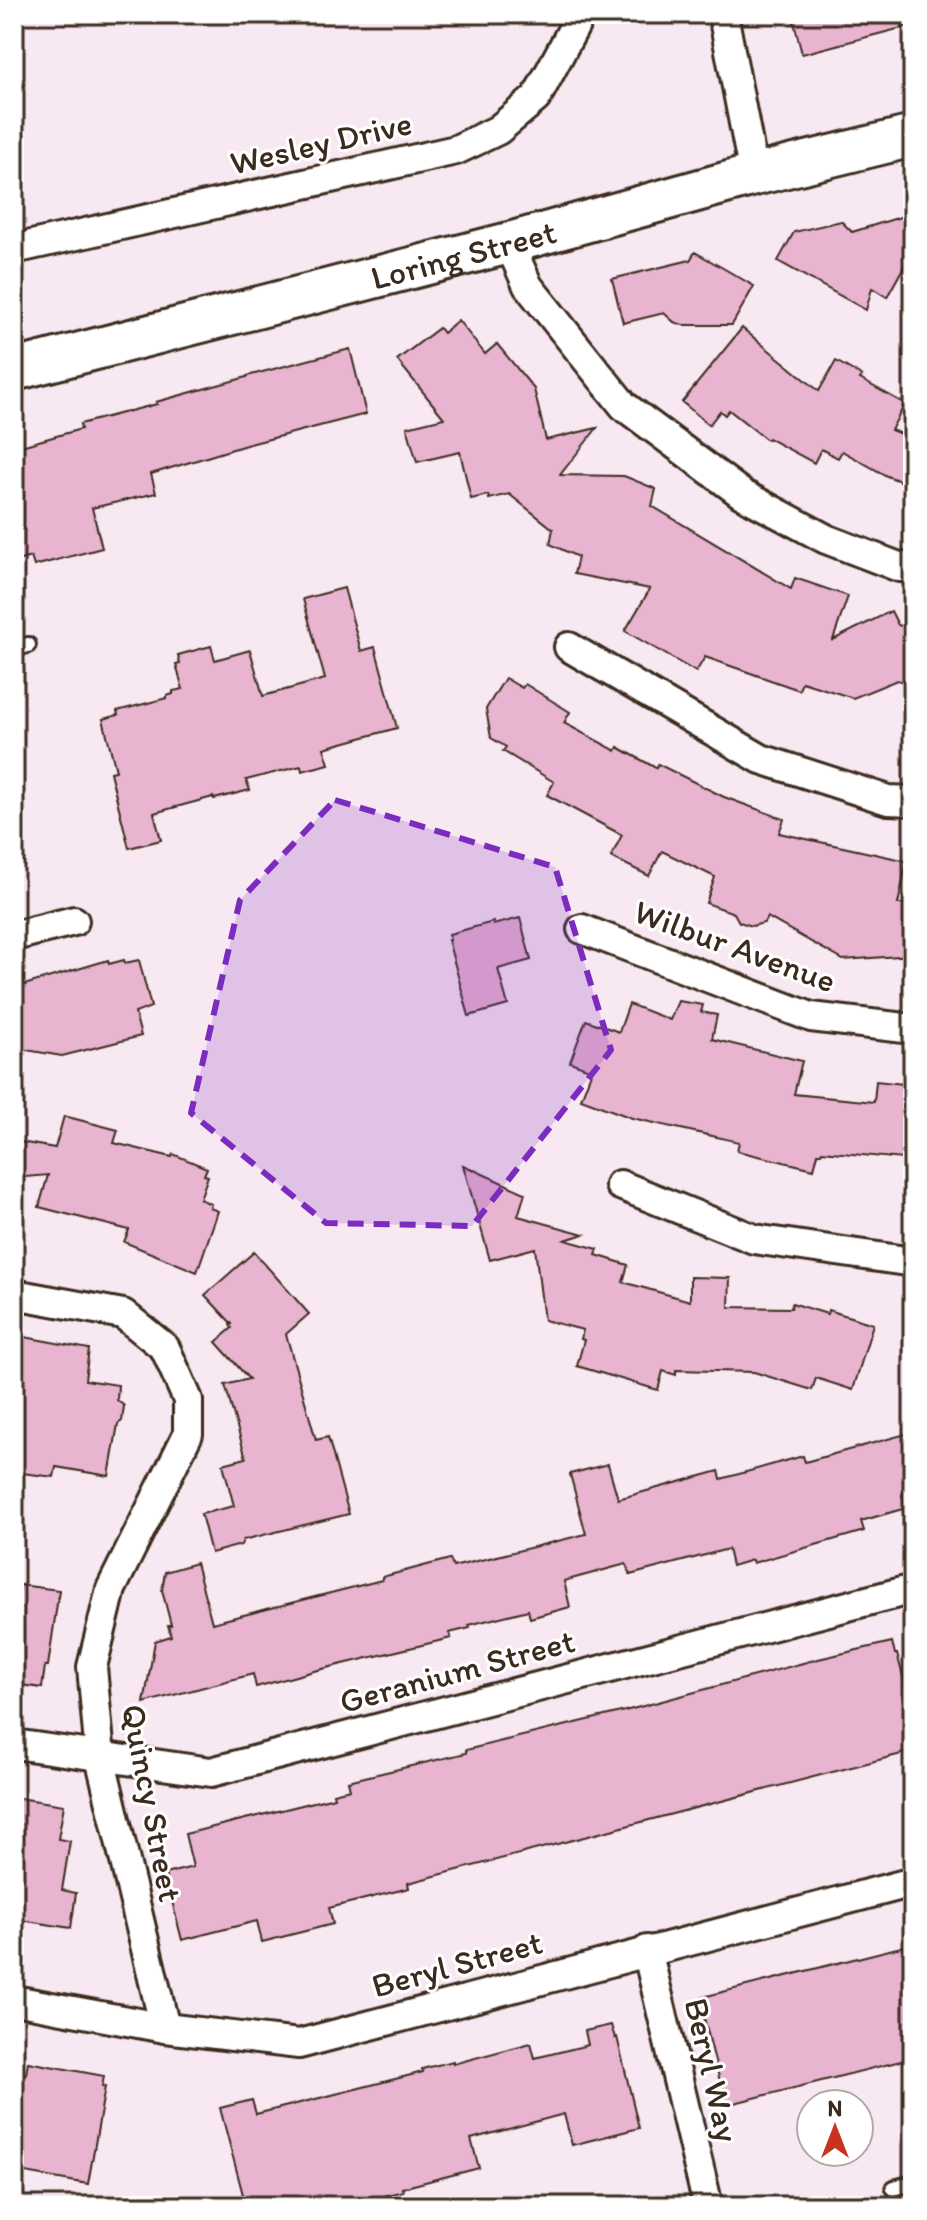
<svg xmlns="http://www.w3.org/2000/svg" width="927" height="2220" viewBox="0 0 927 2220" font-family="Itim,sans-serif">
  <rect width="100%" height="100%" fill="#f8e8f1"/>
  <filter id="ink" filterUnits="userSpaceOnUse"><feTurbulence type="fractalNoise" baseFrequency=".0125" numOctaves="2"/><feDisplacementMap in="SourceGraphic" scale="16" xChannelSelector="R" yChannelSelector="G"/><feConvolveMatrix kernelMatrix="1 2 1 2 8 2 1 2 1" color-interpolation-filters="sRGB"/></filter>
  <g filter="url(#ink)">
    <g fill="#e9b4d0" stroke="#3b2a1e" stroke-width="2">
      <path d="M792,14H913V25L802,54Z"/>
      <path d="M913,213V250L887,297L872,288L866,310L778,261L794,232L841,221L852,232Z"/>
      <path d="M695,252L754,286L732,325H683L674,322L664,313L623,323L612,279L690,260Z"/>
      <path d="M458,320L485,354L497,344L534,389L546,440L597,428L560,475L624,476L656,489L652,506L791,589L795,578L848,596L833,640L891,611L898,625L913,630V653L907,683L897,680L853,698L802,682L799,690L705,657L696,672L625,631L650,589L574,574L578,557L550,544L553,529L509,494L489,499L488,495L471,499L460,452L417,462L407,427L444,418L397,360L439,328L443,333Z"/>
      <path d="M742,328L819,391L836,361L862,376L860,379L905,404L891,430L913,439V486L887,476L842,451L838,458L821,449L814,463L768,438L767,440L729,410L725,415L720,411L709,425L682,402Z"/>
      <path d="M350,349L366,414L246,445L151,474L156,493L92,508L102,548L34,566L31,557L14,562V448L81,429L80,424L157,404L156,402L247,377V376Z"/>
      <path d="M344,588L361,651L375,647L397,728L324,748L329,764L302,771L301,766L246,780L250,790L214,799L213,797L154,813L161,840L129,848L110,772L116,771L103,719L118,715L117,711L167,698V696L173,694V691L183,689L176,665L180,664L178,655L211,646L215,660L250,650L263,696L325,679L303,599Z"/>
      <path d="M505,678L522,688L525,684L570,712L564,723L616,751L618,747L656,768L658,764L724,797L784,819L779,833L907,861L898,904H913V955L843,960L767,917L764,923L752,926L739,922L734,913L706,903L715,877L662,851L649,876L611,857L622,835L547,795L554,782L503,751L506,747L491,738L486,709Z"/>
      <path d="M520,918L531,960L498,969L508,1005L469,1016L448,940H450L449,934L493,922V925Z"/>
      <path d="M108,960L109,964L124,960L125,963L139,960L151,1007L135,1013L141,1036L62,1056L14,1048V988Z"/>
      <path d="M678,1001L703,1005L701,1012L717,1015L712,1039L802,1061L794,1094L874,1102L876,1081L913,1085V1160L822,1151L821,1153H818L814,1169L737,1151L739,1142L632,1118L581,1099L592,1070L570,1062L586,1020L619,1032L629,1004L670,1020Z"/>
      <path d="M64,1116L118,1130L114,1143L172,1157L173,1154L207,1168L204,1175L208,1176L200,1199L211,1204L210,1208L218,1211L197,1272L124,1242L129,1230L39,1207L48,1175L14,1178V1141L55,1148Z"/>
      <path d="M463,1165L525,1193L518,1216L584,1234L565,1240L598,1249L596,1255L628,1265L623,1282L690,1301V1277L730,1278L729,1307L791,1308L792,1303L827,1314L828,1310L873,1324L853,1390L816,1378L812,1390L754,1372L676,1370V1375L663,1371L658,1390L577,1366L584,1340L581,1339L583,1330L544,1320L535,1248L490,1260Z"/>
      <path d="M254,1252L309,1314L286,1334L316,1440L328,1437L349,1514L243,1540L241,1545L211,1553L201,1514L234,1506L223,1464L246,1458L225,1385L249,1379L216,1342L232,1328L230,1325L232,1324L205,1295Z"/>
      <path d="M19,1336L89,1349L85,1380L118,1385L117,1400L124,1406L122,1421L118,1424L109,1476L56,1467L54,1477L14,1472V1351L16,1352Z"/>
      <path d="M913,1432V1492L902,1495L906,1508L861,1521L864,1531L753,1563L752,1560L732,1566L728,1549L630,1575L626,1564L564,1581L570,1607L530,1618L528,1610L469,1625L470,1628L449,1633L451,1638L314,1671L256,1687L253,1674L144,1703L155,1641L171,1636L168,1625H171L162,1590L165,1572L196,1563L212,1623L382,1580V1577L450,1559L453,1567L586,1534L570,1474L608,1464L618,1499L719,1471L721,1479L803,1456L805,1462Z"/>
      <path d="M20,1585L59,1590L48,1666H45L42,1688L14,1684V1628Z"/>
      <path d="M892,1642L895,1654H897L913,1713V1751L408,1883L409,1888L329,1908L333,1924L262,1942L257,1921L182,1940L165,1874L193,1867L185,1834L334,1797L333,1793L350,1789L348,1781L466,1753V1750L498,1742L625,1711L814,1660Z"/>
      <path d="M19,1798L64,1805L58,1839L70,1841L62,1890L76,1893L71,1928L14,1919V1832Z"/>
      <path d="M913,1944V2058L726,2105L699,1998Z"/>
      <path d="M611,2025L615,2038L617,2037L639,2128L572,2145L564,2114L471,2139L479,2168L402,2188L403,2191L344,2206H246L220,2108L252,2100L256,2114L423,2072L422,2069L453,2061V2064L531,2043L535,2058L588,2045L585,2031Z"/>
      <path d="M28,2062L104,2076L102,2087H105L88,2184L14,2171V2132L23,2074H26Z"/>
    </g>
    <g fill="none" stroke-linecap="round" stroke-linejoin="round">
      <defs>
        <g id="lane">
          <path d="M14,649L28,645"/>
          <path d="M894,2188L913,2183"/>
        </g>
        <g id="street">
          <path d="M723,14L754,175"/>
          <path d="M509,243L528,286L624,406L742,494L826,539L899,567H913"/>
          <path d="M14,249L456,150L498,130L536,98L581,14"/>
          <path d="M569,647L761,759L888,800L913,801"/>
          <path d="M582,929L811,1017L913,1029"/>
          <path d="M14,936L74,921"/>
          <path d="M620,1185L754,1239L913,1262"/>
          <path d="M14,1294L123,1314L165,1348L188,1400V1434L111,1589L92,1667L100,1757L165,2028"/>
          <path d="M14,1744L211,1772L913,1589"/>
          <path d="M647,1950L708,2206"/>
          <path d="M14,2000L165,2028L299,2044L913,1882"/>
        </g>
        <g id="secondary">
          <path id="s1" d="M14,370L509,243L754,175L913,136"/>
        </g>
      </defs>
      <use href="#lane" stroke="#3b2a1e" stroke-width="20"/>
      <use href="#street" stroke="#3b2a1e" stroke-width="34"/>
      <use href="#secondary" stroke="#3b2a1e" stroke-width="46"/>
      <use href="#lane" stroke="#fff" stroke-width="14"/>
      <use href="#street" stroke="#fff" stroke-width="28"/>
      <use href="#secondary" stroke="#fff" stroke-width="40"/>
    </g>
  </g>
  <path fill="#7b2cbf" fill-opacity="0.2" stroke="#7b2cbf" stroke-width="6" stroke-dasharray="16 10" stroke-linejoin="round" d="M335,800L555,867L611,1050L472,1226L326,1223L191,1113L240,900Z"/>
  <g text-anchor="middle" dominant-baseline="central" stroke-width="6" stroke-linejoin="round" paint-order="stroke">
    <g font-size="34" fill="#3b2a1e" stroke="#fff">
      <text transform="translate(321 143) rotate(-13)">Wesley Drive</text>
      <text stroke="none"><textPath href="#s1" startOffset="464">Loring Street</textPath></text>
      <text transform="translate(735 946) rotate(20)">Wilbur Avenue</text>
      <text transform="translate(457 1671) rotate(-15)">Geranium Street</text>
      <text transform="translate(152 1803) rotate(79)">Quincy Street</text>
      <text transform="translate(457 1964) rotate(-15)">Beryl Street</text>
      <text transform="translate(712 2070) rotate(77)">Beryl Way</text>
    </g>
  </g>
  <rect width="927" height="2220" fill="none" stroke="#fff" stroke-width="48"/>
  <rect x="24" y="24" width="879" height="2172" fill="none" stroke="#3b2a1e" stroke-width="3" filter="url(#ink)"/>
  <g transform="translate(835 2128)"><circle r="38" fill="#ffffff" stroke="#b1aaa5" stroke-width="2"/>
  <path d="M0-6L14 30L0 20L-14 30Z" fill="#c8321e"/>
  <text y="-12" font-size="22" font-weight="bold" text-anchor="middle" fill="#3b2a1e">N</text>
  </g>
</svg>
